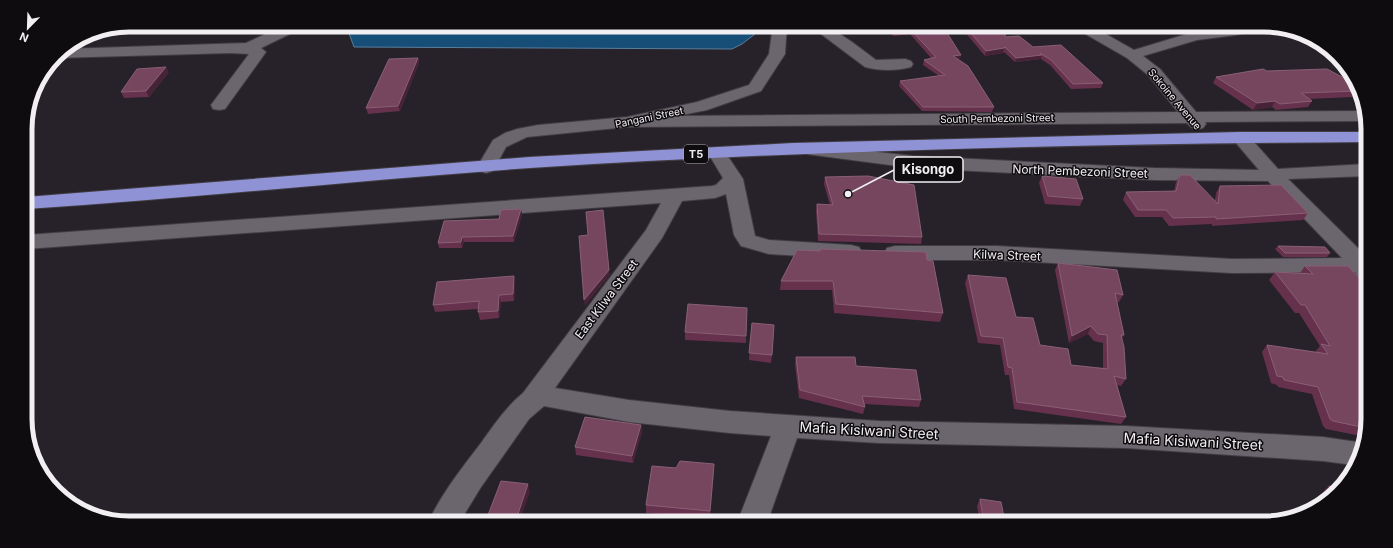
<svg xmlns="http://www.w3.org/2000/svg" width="1393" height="548" viewBox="0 0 1393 548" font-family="Inter,sans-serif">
  <rect width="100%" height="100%" fill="#272229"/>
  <path fill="#174e78" stroke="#597e9d" d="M346,25H753L755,34L742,44L732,49L354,47Z"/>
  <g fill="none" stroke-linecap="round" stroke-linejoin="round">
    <defs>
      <g id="minor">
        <path d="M285,25H304L302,28L261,48L266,52L225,109L219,110L213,109L211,105L249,54L231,53L55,58L63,49L246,43Z"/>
        <path d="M773,25H787L785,54L761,91L707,110L677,116L1178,112L1148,75L1127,58L1075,28L1073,25H1090L1134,50L1190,33L1196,25H1210L1207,30C1227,28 1248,22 1269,26L1267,28L1236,35L1197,40L1143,56L1160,69L1196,112L1365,111L1367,121L1205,122L1206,124L1203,128C1195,130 1192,129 1187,123L627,127L527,137L506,147L493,171L486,173L479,171L477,167L493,140L505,133L517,129L538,125L627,117L697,102L749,85L769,54Z"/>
        <path d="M809,25H826L852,42L876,60L905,59L911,61L913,64L911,67C897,71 879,71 865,67Z"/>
        <path d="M1240,132L1246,133L1278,169L1367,164V176L1288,179L1368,258V279L1358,277L1355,272L1232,273L997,260H895L887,258L884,253L887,248L895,246H997L1232,259L1342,258L1268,181L1154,180L913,168L806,154L800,153L797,149L800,145L806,144L913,156L1154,168L1259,170L1231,137L1234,133Z"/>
        <path d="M717,148L723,149L743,179L755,236L769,240L851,245L859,247L862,252L859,257L851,259L769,254L741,246L734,235L726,194L715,198L682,201L662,238L555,388L629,400L730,411L879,421L1126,426L1323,437L1364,443L1362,453L1354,465L1323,461L1126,448L879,443L797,438L767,523H737L771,436L730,433L629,422L544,406L529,419L481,487L459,523H428C441,494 462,468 481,443C494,425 506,407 523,393L646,230L661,203L26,249V235L712,186L716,185L723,178L708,153L711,149Z"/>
      </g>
      <path id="highway" d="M1240,132H1367V142C1088,144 809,150 530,168C362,180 194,198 26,209V197L529,157L793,143Z"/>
    </defs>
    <use href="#minor" stroke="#423d43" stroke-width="2"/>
    <use href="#highway" stroke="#423d43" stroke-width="2"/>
    <use href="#minor" fill="#6b656d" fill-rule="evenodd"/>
    <use href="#highway" fill="#8f93d6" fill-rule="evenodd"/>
  </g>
  <g fill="#66314d">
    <path d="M877,25H942L960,59H958L994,107L992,112L922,111L899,86L900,81L939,76L923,65L924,60L932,59L910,34L894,36Z"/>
    <path d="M959,25H1006L1005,37L1033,47L1103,83L1101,88L1071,89L1050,65L1041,59L1015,62L1004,52L1003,53L985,56Z"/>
    <path d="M418,58L419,63L400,111L368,114L366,108Z"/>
    <path d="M1267,71L1348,80L1352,79L1362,102H1360L1353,97L1309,99L1312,101L1308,107L1276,110L1272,107L1253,110L1213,83L1216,77Z"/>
    <path d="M169,72L149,97L124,98L121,92Z"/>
    <path d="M1180,175L1215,200L1216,193L1220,186L1308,213L1303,220L1212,226V224L1169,226L1162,217H1135L1123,200L1126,192L1174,191L1176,182Z"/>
    <path d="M1042,176L1083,199L1080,206L1045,204L1039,183Z"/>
    <path d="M825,177L922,237L921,244L818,241L816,211L817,204L830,205L824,184Z"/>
    <path d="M521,209L522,215L514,242H464L462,248H439L438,243L499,219Z"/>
    <path d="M1278,246L1330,253L1327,257H1283L1275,249Z"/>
    <path d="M820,249L927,260L943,313L940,322L834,313L832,290H780L781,281L820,251Z"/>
    <path d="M1058,263L1123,295L1119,302H1117L1124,335L1122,338L1126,379L1121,386L1117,385L1126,417L1121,424L1014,409L1009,375H1005L1000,345L978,343L965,283L968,275L1016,317L1040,345L1071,365L1103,368V343L1094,341L1088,334L1069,343L1055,270Z"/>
    <path d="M1305,266H1348L1368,419L1364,442L1361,436L1326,429L1323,426L1312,394L1278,387L1277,385L1271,383L1262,352L1267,345L1315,352L1320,346L1299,313H1295L1269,280L1275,272L1300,273Z"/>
    <path d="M515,283L514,301L501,302L499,318L480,320L478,312V309L435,312L433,305Z"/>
    <path d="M752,323L772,355L771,363L749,360Z"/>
    <path d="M685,332L746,336V343L685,340Z"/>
    <path d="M796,357L856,366L921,400L919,407L864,404L865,407L863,414L799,398L795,364Z"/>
    <path d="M641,425L642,432L633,463L576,455L575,447Z"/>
    <path d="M676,468L714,471L710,518L646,513V505Z"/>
    <path d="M1329,486L1337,488L1327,502H1325L1322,493Z"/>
    <path d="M980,499L1005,522L1009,523H980L977,506Z"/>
  </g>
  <g fill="#472337">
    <path d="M1004,48L1003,53L985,56L986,51Z"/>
    <path d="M961,55L960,59L952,60L953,56Z"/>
    <path d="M1042,55L1041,59L1015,62L1016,58Z"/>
    <path d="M418,58L419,63L400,111L398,106Z"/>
    <path d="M166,67L169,72L149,97L146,91Z"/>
    <path d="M1275,101L1272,107L1253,110L1257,103Z"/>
    <path d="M521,209L522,215L514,242L513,236Z"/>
    <path d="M462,237L464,242L462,248L461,242Z"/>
    <path d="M609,270L610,275L585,306L584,300Z"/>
    <path d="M514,276L515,283L514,301L513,294Z"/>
    <path d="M499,295L501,302L499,318L498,311Z"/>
    <path d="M1091,326L1088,334L1069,343L1072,336Z"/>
    <path d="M641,425L642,432L633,463L632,456Z"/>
    <path d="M714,464V471L710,518V511Z"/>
    <path d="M528,484L530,492L519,523L516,520Z"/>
  </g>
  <g fill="#76465e" stroke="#896076">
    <path d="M885,25H942L961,55L953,56L968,66L994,107H923L900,81L945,75L924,60L936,57L911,30L895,31Z"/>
    <path d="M964,25H1006L1005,37L1019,36L1033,47L1061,45L1103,83L1073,84L1051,60L1040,53L1042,55L1016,58L1005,47L1004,48L986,51Z"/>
    <path d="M418,58L398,106L366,108L389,59Z"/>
    <path d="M166,67L146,91L121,92L137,69Z"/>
    <path d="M1263,69L1267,71L1327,69L1348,80L1352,79L1357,91L1301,93L1312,101L1280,104L1275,101L1257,103L1216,77Z"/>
    <path d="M1180,175H1190L1218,204L1220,186L1281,185L1308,213L1216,219V217L1173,218L1166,210H1138L1126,192L1176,191Z"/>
    <path d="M868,176L914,185L922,237L819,234L817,204L833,205L825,177Z"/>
    <path d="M1042,176L1076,179L1083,199L1048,196Z"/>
    <path d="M521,209L513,236L462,237L461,242L438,243L444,221L499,219L501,210Z"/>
    <path d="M603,210L609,270L584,300L579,236L588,235L586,212Z"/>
    <path d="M1278,246L1325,247L1330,253H1285Z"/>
    <path d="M820,249L926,252L927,260L933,261L943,313L836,304L833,281H781L797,250L820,251Z"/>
    <path d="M1058,263L1117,270L1123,295L1115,293L1124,335H1121L1124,347L1126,379L1114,376L1126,417L1017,402L1012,368L1008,367L1003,338L981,336L968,275L1006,278L1016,317L1033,318L1040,345L1068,349L1071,365L1108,369L1107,335L1098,334L1091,326L1072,336Z"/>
    <path d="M1305,266H1348L1368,288V419L1366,428L1333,421L1330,419L1318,387L1284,380L1283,377L1277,376L1267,345L1328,354L1321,344L1330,346L1305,305H1301L1275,272L1313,274Z"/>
    <path d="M514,276L513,294L499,295L498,311L478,312L479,301L433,305L437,282Z"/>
    <path d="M688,304L747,308L746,336L685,332Z"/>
    <path d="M752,323L774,325L772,355L749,353Z"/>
    <path d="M796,357H855L856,366L916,370L921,400L862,396L865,407L800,390Z"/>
    <path d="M585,417L641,425L632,456L575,447Z"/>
    <path d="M680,461L714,464L710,511L646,505L652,466L676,468Z"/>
    <path d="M501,481L528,484L516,520L538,523H485Z"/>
    <path d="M1329,486L1337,488L1332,495Z"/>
    <path d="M980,499L1001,502L1005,522L1009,523H984Z"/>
    <path d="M552,518L587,523H550Z"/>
  </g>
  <g text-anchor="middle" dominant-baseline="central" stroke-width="3" stroke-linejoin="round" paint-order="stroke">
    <g font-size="10" fill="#f2eff3" stroke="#0e0c0f">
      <text transform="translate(1175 99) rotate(50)">Sokoine Avenue</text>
      <text transform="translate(649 117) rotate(-12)">Pangani Street</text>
      <text transform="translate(997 118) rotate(-1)">South Pembezoni Street</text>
    </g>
    <rect fill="#0e0c0f" stroke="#aeabaf" stroke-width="1" x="684" y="145" width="24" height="18" rx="3"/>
    <g font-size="11" font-weight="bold" fill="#f2eff3">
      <text x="696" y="154">T5</text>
    </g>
    <g font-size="12" fill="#f2eff3" stroke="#0e0c0f">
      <text transform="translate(1080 171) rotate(2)">North Pembezoni Street</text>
      <text transform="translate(1007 255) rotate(2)">Kilwa Street</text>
      <text transform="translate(606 299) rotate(-53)">East Kilwa Street</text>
    </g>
    <g font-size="14" fill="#f2eff3" stroke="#0e0c0f">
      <text transform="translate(869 430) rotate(3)">Mafia Kisiwani Street</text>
      <text transform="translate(1193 441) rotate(3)">Mafia Kisiwani Street</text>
    </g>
  </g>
  <path d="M0 0H1393V548H0ZM129 32H1264A97 97 0 0 1 1361 129V419A97 97 0 0 1 1264 516H129A97 97 0 0 1 32 419V129A97 97 0 0 1 129 32Z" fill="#0e0c0f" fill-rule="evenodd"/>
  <path fill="none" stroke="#f2eff3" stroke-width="5" d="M129 32H1264A97 97 0 0 1 1361 129V419A97 97 0 0 1 1264 516H129A97 97 0 0 1 32 419V129A97 97 0 0 1 129 32Z"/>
  <path fill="none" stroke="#f2eff3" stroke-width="1.5" d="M848 194L894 170"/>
  <circle fill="#f2eff3" stroke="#0e0c0f" stroke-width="1.5" cx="848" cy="194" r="4"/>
  <rect fill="#0e0c0f" stroke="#f2eff3" stroke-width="1.5" x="894" y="157" width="69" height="25" rx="4"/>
  <g font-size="13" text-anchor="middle" font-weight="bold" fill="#f2eff3">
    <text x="928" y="174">Kisongo</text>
  </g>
  <g transform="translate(28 28) rotate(203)" stroke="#0e0c0f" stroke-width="3" paint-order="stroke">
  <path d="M0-3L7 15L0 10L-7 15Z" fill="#f2eff3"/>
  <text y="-6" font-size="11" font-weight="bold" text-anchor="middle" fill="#f2eff3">N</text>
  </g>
</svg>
